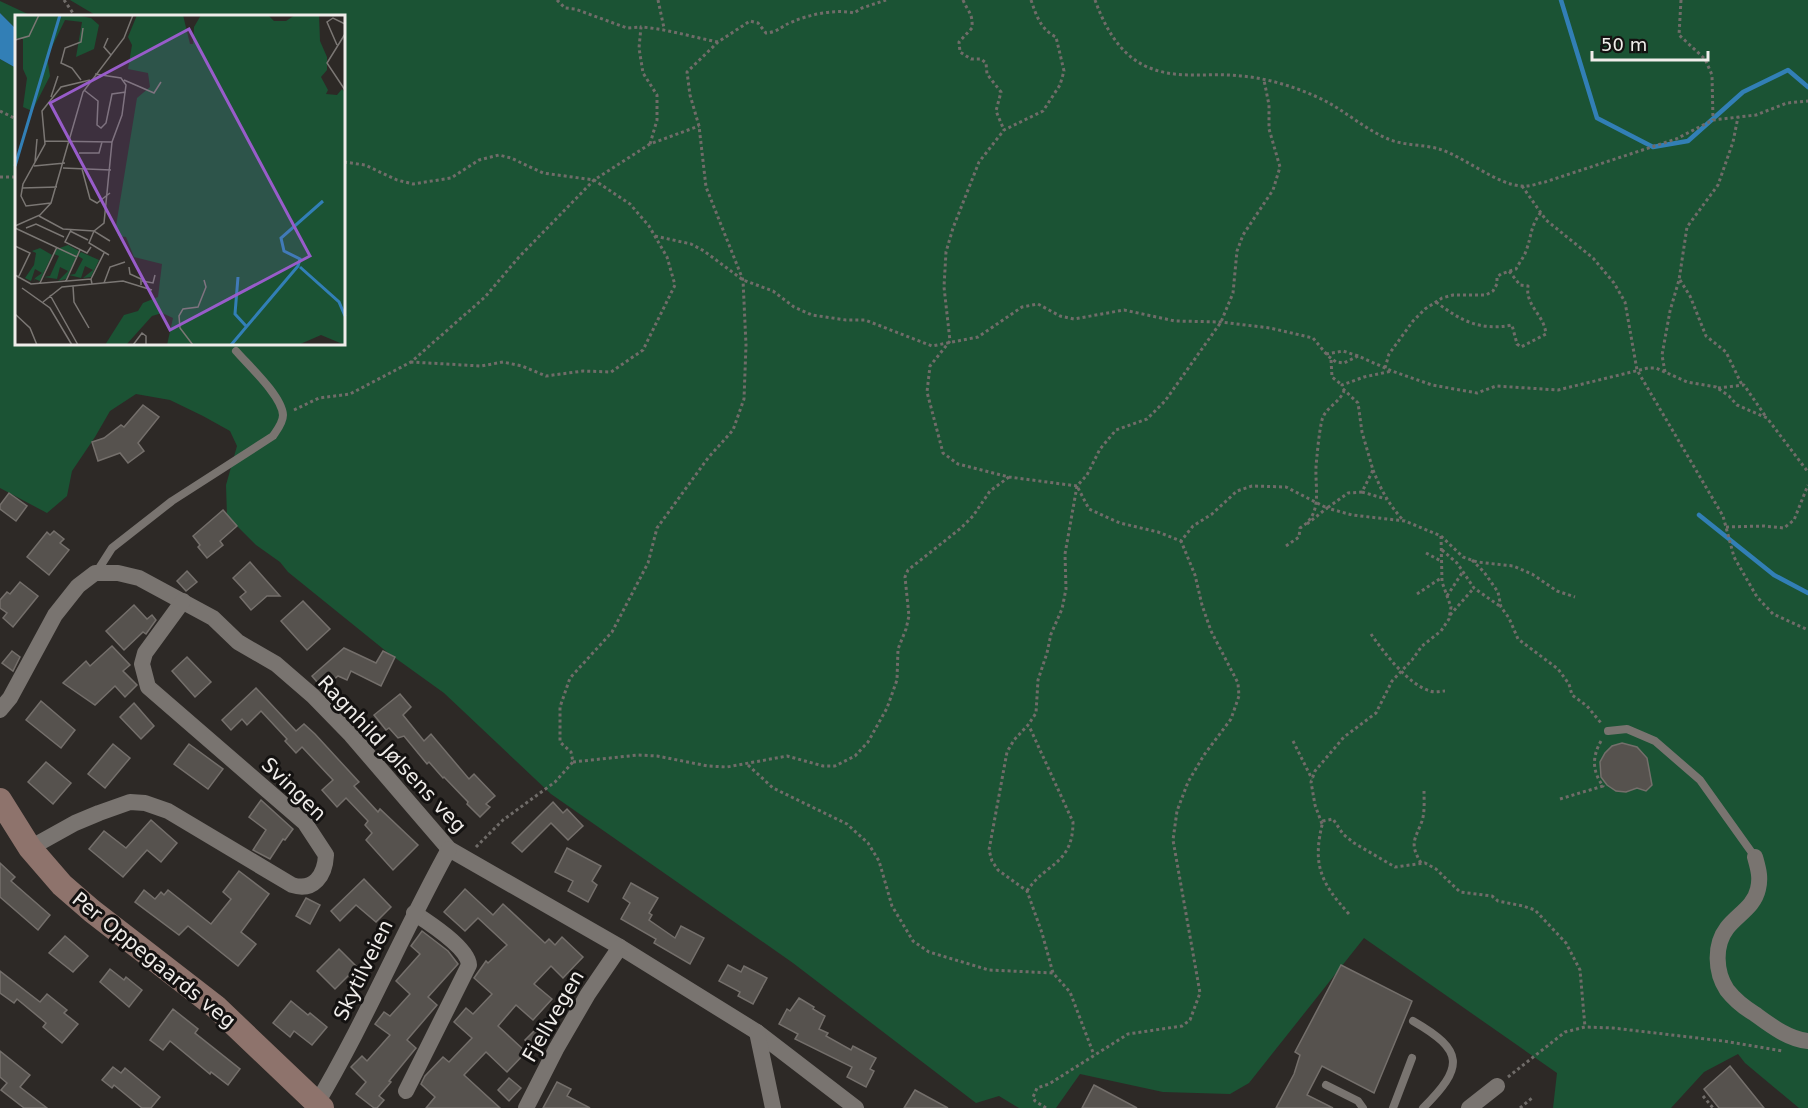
<svg xmlns="http://www.w3.org/2000/svg" width="1808" height="1108" viewBox="0 0 1808 1108" font-family="'DejaVu Sans',sans-serif">
  <rect width="100%" height="100%" fill="#2d2926"/>
  <g fill="#1b5334">
    <path d="M70,0H1808V1108H1799L1745,1063L1738,1054L1704,1072L1671,1108H1553L1557,1073L1364,938L1249,1083L1230,1094L1163,1092L1080,1074L1056,1108H1019L999,1096L976,1103L793,963L551,794L444,693L387,652L288,572L280,562L256,545L227,516L226,485L237,446L230,431L203,416L170,400L136,394L110,411L95,437L72,471L67,496L47,513L0,488V59L16,68V344H344V16H97Z"/>
    <path d="M0,1L32,16H16V29L0,13Z"/>
  </g>
  <path fill="#327fb6" d="M0,13L16,29V68L0,59Z"/>
  <g fill="none" stroke-linecap="round" stroke-linejoin="round">
    <g stroke="#327fb6" stroke-width="4.5">
      <path d="M1561,0L1597,118L1653,147L1688,141L1743,92L1788,70L1808,87"/>
      <path d="M1699,515L1774,575L1808,593"/>
    </g>
  </g>
  <g fill="#56524e" stroke="#746f6b" stroke-width="1.5">
    <path d="M143,405L159,417L138,443L144,451L128,463L120,453L98,461L92,442L104,438L121,425L124,427Z"/>
    <path d="M9,493L27,506L16,521L0,509V505Z"/>
    <path d="M223,510L237,526L220,541L223,545L207,558L198,547L200,545L193,536Z"/>
    <path d="M54,531L64,539L60,543L69,550L49,575L27,557L47,532L50,535Z"/>
    <path d="M250,562L280,596H267L251,610L240,597L246,592L233,578Z"/>
    <path d="M187,571L197,582L186,591L177,581Z"/>
    <path d="M20,582L38,596L13,627L3,618L7,613L0,608V600L7,592L10,594Z"/>
    <path d="M303,601L330,629L307,650L281,621Z"/>
    <path d="M134,605L147,619L152,615L156,620L146,634L143,632L124,650L106,631Z"/>
    <path d="M112,646L130,665L123,671L137,685L125,697L115,686L95,705L63,683L86,661L90,666Z"/>
    <path d="M344,648L376,663L383,651L395,657L381,686L351,671L347,680L338,676L323,689L312,676Z"/>
    <path d="M12,651L20,657L13,671L2,663Z"/>
    <path d="M187,657L211,682L195,697L172,671Z"/>
    <path d="M256,688L296,731L304,724L315,734L359,782L354,786L378,812L380,809L418,845L393,870L366,840L372,833L365,825L368,821L346,798L337,807L322,790L333,780L302,747L296,753L285,741L287,739L261,711L247,725L242,719L231,730L222,720Z"/>
    <path d="M400,694L411,707L403,715L424,741L431,734L469,779L474,774L495,796L486,804L490,807L480,817L467,804L468,802L444,777L443,778L429,762L427,764L404,736L398,738L389,728L386,730L374,715Z"/>
    <path d="M41,701L75,730L61,748L26,720Z"/>
    <path d="M134,703L154,726L141,739L120,717Z"/>
    <path d="M1622,743L1637,747L1647,758L1652,785L1646,791L1637,788L1626,792L1616,791L1607,785L1601,777L1600,762L1605,753L1612,746Z"/>
    <path d="M113,744L130,758L105,788L88,774Z"/>
    <path d="M189,744L223,769L208,789L174,764Z"/>
    <path d="M46,762L71,783L53,804L28,782Z"/>
    <path d="M261,800L293,829L285,840L283,839L270,859L253,850L266,830L249,817Z"/>
    <path d="M553,802L563,813L567,809L583,826L568,840L551,823L522,852L512,843Z"/>
    <path d="M151,820L177,843L161,862L147,850L123,877L89,849L104,831L126,848Z"/>
    <path d="M567,848L601,866L592,881L597,885L588,902L568,891L573,881L555,872Z"/>
    <path d="M0,863L15,877L11,881L50,915L38,930L0,897Z"/>
    <path d="M239,871L269,894L241,932L256,944L238,966L188,926L179,935L135,902L144,890L155,899L161,892L164,895L168,890L211,924L231,899L223,892Z"/>
    <path d="M364,879L391,907L376,922L356,905L340,921L331,911Z"/>
    <path d="M631,883L658,898L649,913L652,915L649,920L675,938L681,926L704,938L690,964L654,943L656,939L621,919L630,903L623,898Z"/>
    <path d="M465,889L493,915L503,904L545,943L549,939L555,945L562,937L583,957L563,978L551,966L534,984L552,999L533,1020L516,1005L498,1026L526,1052L507,1072L486,1052L464,1075L500,1108H426L435,1097L421,1084L425,1076L443,1057L449,1062L472,1038L454,1022L466,1008L473,1014L492,994L474,978L486,961L488,963L507,945L478,918L465,931L444,912Z"/>
    <path d="M306,898L320,905L310,924L296,916Z"/>
    <path d="M422,931L448,951L458,964L428,997L437,1005L407,1040L416,1048L389,1081L391,1082L379,1096L384,1100L377,1108H374L356,1094L366,1082L351,1067L362,1056L367,1061L390,1035L375,1024L384,1012L390,1016L410,994L396,981L420,954L411,946Z"/>
    <path d="M65,936L88,956L73,972L49,953Z"/>
    <path d="M339,949L357,967L335,989L317,971Z"/>
    <path d="M728,965L741,972L744,966L767,978L753,1004L738,996L740,992L719,981Z"/>
    <path d="M1341,965L1412,1001L1374,1093L1322,1066L1307,1095L1333,1108H1276L1294,1074L1300,1055L1295,1052Z"/>
    <path d="M110,969L124,980L126,977L142,990L129,1007L100,982Z"/>
    <path d="M0,971L40,1002L47,994L67,1010L64,1013L78,1024L62,1043L43,1027L46,1023L17,999L14,1003L0,993Z"/>
    <path d="M799,998L814,1007L813,1009L825,1016L819,1029L828,1033L826,1036L851,1050L853,1046L876,1058L870,1069L874,1071L866,1087L847,1077L852,1067L795,1039L798,1034L779,1024L787,1009L790,1011Z"/>
    <path d="M291,1001L308,1015L310,1013L327,1027L312,1045L294,1031L290,1037L273,1023Z"/>
    <path d="M173,1009L198,1029L195,1033L240,1069L228,1085L211,1072L210,1074L170,1041L163,1050L150,1040Z"/>
    <path d="M538,1027L550,1038L537,1052L525,1040Z"/>
    <path d="M0,1051L30,1075L20,1087L47,1108H24L1,1090L7,1083L0,1077Z"/>
    <path d="M1730,1066L1764,1108H1719L1704,1089Z"/>
    <path d="M113,1067L121,1073L125,1068L160,1097L151,1108H142L114,1085L112,1088L102,1080Z"/>
    <path d="M509,1078L521,1088L509,1101L498,1090Z"/>
    <path d="M557,1082L571,1089L567,1096L590,1108H543Z"/>
    <path d="M1094,1085L1137,1108H1082Z"/>
    <path d="M915,1090L948,1108H904Z"/>
  </g>
  <g fill="none" stroke-linecap="round" stroke-linejoin="round">
    <g stroke="#706c69" stroke-width="3" stroke-dasharray="3 3" stroke-linecap="butt">
      <path d="M64,0L75,16"/>
      <path d="M557,0L565,8L575,9L627,28L641,27"/>
      <path d="M658,0L664,28"/>
      <path d="M963,0C968,12 973,13 972,28L959,42L960,52L971,59H981L986,63L987,74L1001,92L996,111L1004,130"/>
      <path d="M1031,0C1036,15 1041,30 1056,37L1064,71L1060,85L1043,111L1004,130L979,162L953,228L946,252L944,287L950,341L930,366L927,392L943,453L958,464L1009,477L1077,486L1087,475L1100,449L1116,430L1147,419L1165,401L1221,322L1233,293L1237,251L1243,235L1273,190L1280,167L1269,129V105L1264,80"/>
      <path d="M1095,0C1105,28 1121,57 1150,68C1179,80 1211,72 1241,76C1266,78 1292,86 1315,96C1341,107 1361,127 1386,138C1402,146 1422,144 1439,149C1465,157 1497,185 1522,186C1530,187 1538,183 1545,182L1676,139L1713,120L1756,115L1787,103L1808,101"/>
      <path d="M1681,0L1679,35L1705,59L1712,75L1713,120"/>
      <path d="M0,111L16,119"/>
      <path d="M650,144L657,120V95L643,73L639,48L641,27C667,29 692,37 718,42"/>
      <path d="M344,162L365,165L397,180L413,184L451,178L479,160L499,155L511,158L543,173L594,180L630,204L649,226L667,257L675,285L643,350L611,372L583,371L546,376L522,366L503,362L481,366L411,362"/>
      <path d="M0,177H16"/>
      <path d="M1522,186L1546,220L1593,258L1614,283L1625,302L1637,370L1723,516L1734,557L1757,597L1773,614L1808,630"/>
      <path d="M655,236L691,244L704,251L743,280L773,291L794,307L812,315L846,320H865L932,346L978,337L1022,307L1038,304L1060,316L1074,319L1124,310L1175,321L1221,322L1270,328L1313,338L1328,356L1336,362L1344,363L1358,356L1392,371L1432,385L1477,393L1496,386L1558,390L1648,368H1656L1687,382L1716,387L1729,396L1737,405L1767,418L1808,472"/>
      <path d="M1680,280L1690,296L1706,336L1726,352L1742,385"/>
      <path d="M1436,302C1461,321 1480,331 1512,325L1517,344L1521,347L1546,334C1544,314 1525,306 1528,286L1520,285L1509,271"/>
      <path d="M1326,354L1343,351L1358,356"/>
      <path d="M1331,360L1332,377L1342,385"/>
      <path d="M1385,368L1389,354L1413,321L1425,309L1442,298L1453,295H1486L1493,291L1497,284V277L1501,274L1516,269C1519,263 1524,257 1526,251C1532,235 1530,227 1541,212"/>
      <path d="M1665,372L1662,355L1670,311L1679,280L1687,227L1718,185L1733,142L1738,117"/>
      <path d="M1718,388L1744,385L1766,417"/>
      <path d="M294,410L319,398L350,394L411,362L485,297L519,257L594,180L650,144L699,126"/>
      <path d="M1373,470C1381,490 1389,505 1404,521"/>
      <path d="M1077,486L1065,554L1066,589L1062,609L1051,634L1047,653L1038,680L1036,713L1028,725L1014,740L1007,752L989,850L992,861L998,870L1027,891L1042,933L1053,973L1070,992L1094,1055"/>
      <path d="M1078,488L1089,509L1104,516L1120,523L1158,532L1181,541L1193,526L1212,514L1237,491L1252,486L1286,487L1327,508L1348,493L1362,492L1373,470L1362,432L1358,403L1342,388V385L1364,377L1392,371"/>
      <path d="M1362,492L1386,499"/>
      <path d="M1307,524L1327,508L1352,515L1405,521L1441,536L1442,582L1451,607L1449,619L1441,631L1422,646L1412,660L1392,681L1376,713L1344,737L1315,771L1311,782L1315,805L1322,824"/>
      <path d="M1726,527L1764,526L1784,528L1794,520L1808,485"/>
      <path d="M1441,536L1463,557L1477,562L1513,566L1532,574L1557,591L1575,597"/>
      <path d="M1286,546L1299,537L1300,528C1323,514 1315,490 1316,467C1317,455 1319,432 1322,420C1325,408 1339,403 1344,391"/>
      <path d="M1442,550L1457,563L1474,588L1501,607"/>
      <path d="M1426,553L1441,561"/>
      <path d="M1472,560L1484,572L1498,592L1501,607L1509,618L1518,639L1558,669L1569,684L1572,695L1587,706L1601,723"/>
      <path d="M1417,594L1441,578"/>
      <path d="M1447,596L1462,573"/>
      <path d="M1450,615L1474,588"/>
      <path d="M1371,634C1384,653 1409,685 1430,691C1435,693 1440,691 1445,691"/>
      <path d="M1293,741L1312,779"/>
      <path d="M573,762L638,755L657,756L708,766L727,767L787,756L823,766H835L855,756L868,742L887,708L897,680L898,649L906,629L909,616L905,577L908,570L961,528L973,516L990,491L1009,477"/>
      <path d="M748,765L773,788L847,824L868,843L879,861L892,906L913,941L929,952L989,970L1053,973"/>
      <path d="M1560,799L1603,786C1592,771 1592,757 1601,741"/>
      <path d="M476,847L503,820L555,782L573,762L571,752L560,742V707L570,678L612,632L648,563L657,528L708,458L733,430L744,399L746,345L743,280L706,187L699,126L690,95L687,72L718,42L750,21L758,23L766,33C779,32 781,26 792,22C810,14 836,9 854,13L862,8L886,0"/>
      <path d="M1421,863C1409,843 1415,840 1422,821C1425,812 1424,800 1424,791"/>
      <path d="M1027,891C1045,863 1073,865 1073,822L1029,726"/>
      <path d="M1349,914C1320,882 1312,864 1323,821L1333,819L1343,834L1354,843L1395,867L1425,863L1436,869L1460,892L1492,896L1498,901L1523,906L1535,910L1566,943L1580,970L1585,1027"/>
      <path d="M1508,1077L1565,1032L1585,1027L1613,1028L1723,1041L1783,1051"/>
      <path d="M1703,1096L1713,1108"/>
      <path d="M1046,1108L1035,1101L1033,1097L1037,1088L1049,1084L1128,1034L1182,1026L1190,1020L1200,993L1173,840L1177,811L1188,782L1204,755L1231,719L1239,696L1238,683L1211,631L1202,605L1195,575L1181,541"/>
      <path d="M1520,1108L1532,1098"/>
    </g>
    <g stroke="#797470" stroke-width="8">
      <path d="M96,573L112,548L172,501L273,436C277,430 283,423 283,415C282,396 248,365 236,351"/>
      <path d="M1608,731L1627,729L1655,741L1700,780L1755,857"/>
      <path d="M1413,1021C1465,1051 1464,1067 1423,1108"/>
      <path d="M1326,1085L1358,1101L1363,1108"/>
      <path d="M1393,1108L1412,1058"/>
    </g>
    <g stroke="#797470" stroke-width="16">
      <path d="M0,710L10,698L55,615L78,586L95,573H118L139,578L213,618L238,642L276,664L313,696L351,735L449,849L620,947L757,1032L856,1108"/>
      <path d="M30,848L75,823L99,813L130,802L145,803L168,811L292,885C314,892 325,875 326,855L305,823L148,687L142,664L145,653L183,601"/>
      <path d="M1755,857C1758,868 1761,877 1758,889C1754,907 1738,914 1727,928C1714,945 1715,972 1727,990C1734,999 1745,1008 1755,1014C1770,1025 1788,1039 1808,1041"/>
      <path d="M757,1032L773,1108"/>
      <path d="M406,1091L469,965C468,948 428,922 414,913"/>
      <path d="M314,1108C364,1025 402,934 449,849"/>
      <path d="M526,1108L556,1049L588,994L620,947"/>
      <path d="M1469,1108L1497,1086"/>
    </g>
    <path stroke="#8e736c" stroke-width="24" d="M0,800L30,848L62,885L92,911L216,1007L322,1108"/>
  </g>
  <g text-anchor="middle" dominant-baseline="central" stroke-width="6" stroke-linejoin="round" paint-order="stroke">
    <g font-size="20" fill="#f0edea" stroke="#141211">
      <text transform="translate(392 754) rotate(47)">Ragnhild Jølsens veg</text>
      <text transform="translate(294 789) rotate(44)">Svingen</text>
      <text transform="translate(154 960) rotate(39)">Per Oppegaards veg</text>
      <text transform="translate(363 970) rotate(-64)">Skytilveien</text>
      <text transform="translate(553 1016) rotate(-60)">Fjellvegen</text>
    </g>
  </g>
  <g transform="translate(15 15)">
    <rect width="330" height="330" fill="#2d2926"/>
    <path d="M0,0H60L76,3L84,10L79,34L61,42L67,7L50,5L32,42L35,61L17,96L8,92L12,63L8,54V24L0,23ZM122,0H168L175,29H178L179,12L186,0H253L259,6H271L280,0H304L305,26L312,42V55L306,62L313,75L311,79L322,80L327,74L330,78V330L306,320L283,330H152L158,303L147,298L137,301L111,330H90L109,300L123,296L128,288L143,282L147,249L119,242L111,222L103,221L101,211L122,83L135,72L133,58L113,54L117,30L113,22ZM53,230L64,236L51,264L43,266L53,256L45,252L42,264L29,262L35,261L44,241L39,239L42,234ZM25,233L37,240L25,266L20,264L18,268L20,263L27,258L20,254L16,266L10,263L19,250L21,238L17,236ZM66,237L84,245L76,262L68,263L78,255L70,251L66,263L54,260L60,259L68,244L63,241Z" fill="#1b5334"/>
    <path fill="none" stroke="#327fb6" stroke-width="3" d="M0,151L45,0M285,252L324,287L330,301M223,262L220,299L231,311M216,330L283,251L285,244L269,236L266,223L308,186"/>
    <path fill="none" stroke="#7b7774" stroke-width="1.5" d="M330,19L312,48L330,75M93,23L89,32L96,40M0,25L14,21L24,0M322,30L312,7L318,3L330,9M66,65L57,53L46,48L50,33L66,27L68,13M109,65L139,78L146,67M69,75L83,86L82,110L86,113L91,108L97,79L111,77M36,82L43,61M30,126L97,127M64,138H84L87,127M20,147L22,124M19,151L50,148M48,153L96,155M67,154L75,184L82,188L95,178M7,173L42,172M36,188L11,191L6,181L8,169L30,129L27,96L46,72L75,65M24,201L48,214L79,216L89,208L97,127L107,100L111,70L106,63L80,59M0,211L25,200L36,188L68,77L109,23L118,0M0,213L62,242M11,213L21,209L49,222M56,215L50,227L72,238L76,232M55,216L73,225M0,231L15,238L3,263M94,240L74,228L79,216L95,226M114,252L115,259L126,264V270M0,260L16,269L76,264L77,269M76,264L89,238M51,266L65,235M127,266L138,268L140,260M25,268L42,232M89,268L95,252L110,247M58,271L59,287L74,313M7,273L35,293L57,330M35,280L63,330M28,287L47,272L108,266L137,275M0,299L15,313L22,330M118,330L127,318L131,321V330M178,330L165,313L164,301L168,294L183,292L191,272L189,265"/>
    <path fill="#985cca" fill-opacity="0.15" stroke="#985cca" stroke-width="3" d="M174,14L295,241L155,315L35,88Z"/>
    <rect width="330" height="330" fill="none" stroke="#f0edea" stroke-width="3"/>
  </g>
  <path d="M1592 51v9h116v-9" fill="none" stroke="#f0edea" stroke-width="3"/>
  <text x="1601" y="51" font-size="18" fill="#f0edea" stroke="#141211" stroke-width="4.5" paint-order="stroke">50 m</text>
</svg>
